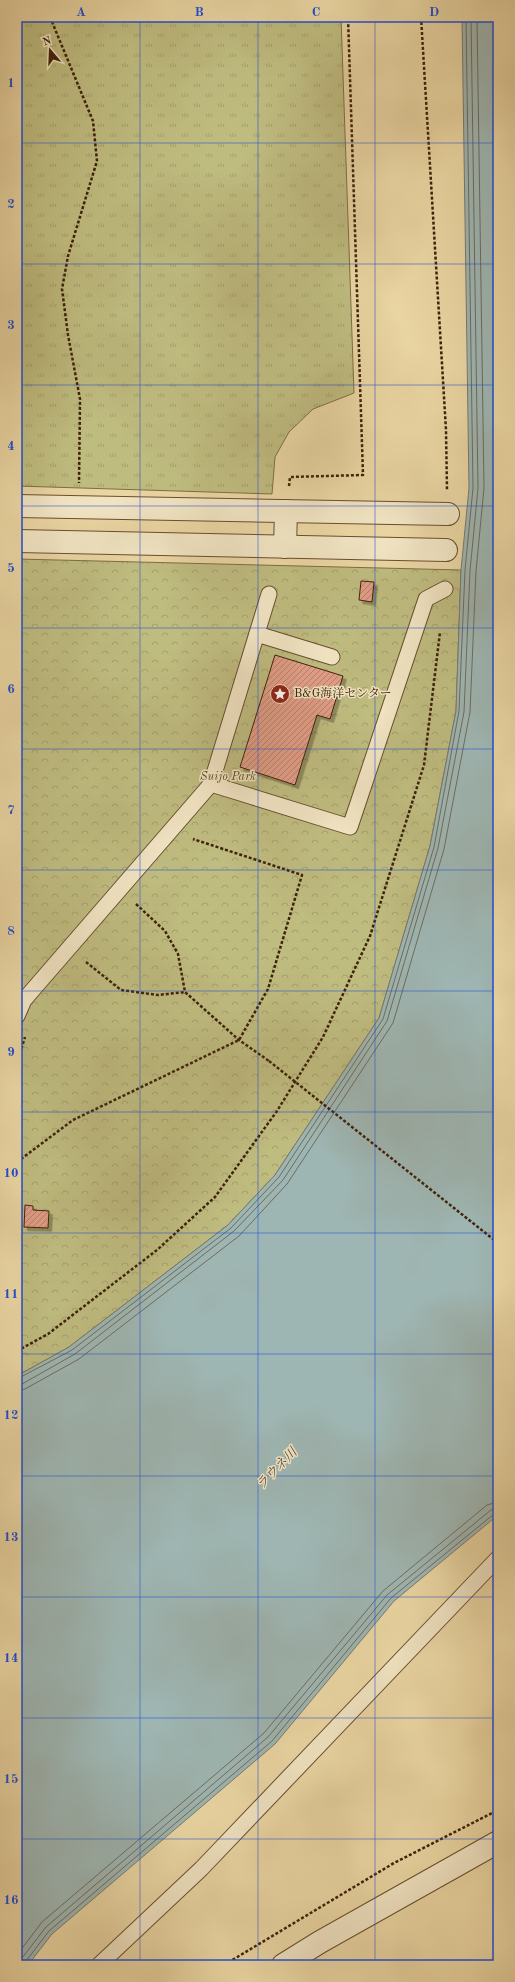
<svg xmlns="http://www.w3.org/2000/svg" width="515" height="1982" viewBox="0 0 515 1982" font-family="'Old Standard TT','Noto Serif JP',serif">
  <defs>
    <pattern id="grass-tufts" width="24" height="20" patternUnits="userSpaceOnUse"><rect width="24" height="20" fill="#bfbc80"/><path d="M3 7l-1-3M5 7V3M7 7l1-3M15 17l-1-3M17 17v-4M19 17l1-3" fill="none" stroke="#a5a16d"/></pattern>
    <pattern id="forest-crowns" width="20" height="18" patternUnits="userSpaceOnUse"><rect width="20" height="18" fill="#bfbc80"/><path d="M2 6a3 3 0 1 1 6 0M12 15a3 3 0 1 1 6 0" fill="none" stroke="#a5a16d"/></pattern>
    <pattern id="building-hatch" width="6" height="6" patternUnits="userSpaceOnUse"><rect width="6" height="6" fill="#e19e88"/><path d="M-1 1l2-2M0 6l6-6M5 7l2-2" fill="none" stroke="#b8806d"/></pattern>
    <filter id="shadow"><feDropShadow dx="3.5" dy="3.5" stdDeviation="0" flood-color="#0004"/></filter>
  </defs>
  <rect width="100%" height="100%" fill="#ead6a3"/>
  <filter id="stains"><feTurbulence type="fractalNoise" baseFrequency=".005" numOctaves="4"/><feColorMatrix values="0 0 0 0 .2 0 0 0 0 .09 0 0 0 0 .02 0 0 0 .5 -.17"/></filter>
  <radialGradient id="worn" r=".72"><stop offset=".6" stop-color="#630" stop-opacity="0"/><stop offset="1" stop-color="#630" stop-opacity=".3"/></radialGradient>
  <path fill="url(#grass-tufts)" stroke="#7e6e44" d="M17,17H341L354,393L313,409L289,432L275,457L272,494L17,486Z"/>
  <path fill="url(#forest-crowns)" stroke="#7e6e44" d="M17,559L461,570L456,711L430,846L379,1018L275,1175L228,1225L69,1347L17,1376Z"/>
  <path fill="#9eb6b3" stroke="#787a6f" d="M462,17H498V1515L394,1601L275,1744L52,1934L28,1965H17V1376L69,1347L228,1225L275,1175L379,1018L430,846L456,711L461,570L469,488Z"/>
  <g fill="none" stroke-linecap="round" stroke-linejoin="round">
    <g stroke="#6e6c5e" stroke-width="1">
      <path d="M17,1379L72,1350L231,1228L279,1177L383,1019L434,847L459,711L465,570L473,488L466,17"/>
      <path d="M17,1384H22L75,1354L234,1231L283,1180L387,1021L438,848L464,712L470,571L478,488L471,17"/>
      <path d="M17,1391L25,1389L79,1359L239,1236L287,1184L393,1023L444,849L470,712L476,571L484,488L477,17"/>
      <path d="M17,1955L42,1922L264,1733L383,1591L487,1505L498,1502"/>
      <path d="M20,1965L22,1958L46,1927L268,1737L387,1595L491,1510L498,1508"/>
      <path d="M25,1965L26,1961L49,1931L272,1741L391,1598L494,1514L498,1513"/>
    </g>
  </g>
  <g fill="url(#building-hatch)" stroke="#3e2109" filter="url(#shadow)">
    <path d="M361,581L374,582L372,602L359,600Z"/>
    <path d="M275,655L343,676L330,719L317,715L295,785L240,767Z"/>
    <path d="M25,1205L33,1206V1210L49,1211L48,1228L24,1227Z"/>
  </g>
  <g fill="none" stroke-linecap="round" stroke-linejoin="round">
    <defs>
      <g id="service">
        <path d="M257,634L332,657"/>
        <path d="M211,784L269,594"/>
        <path d="M17,1016L24,1000L211,784L350,827L426,599L445,589"/>
        <path d="M99,1965L201,1869L498,1558"/>
      </g>
      <g id="pedestrian">
        <path d="M17,506L448,514"/>
        <path d="M17,541L446,550"/>
        <path d="M285,547L286,511"/>
      </g>
      <path id="tertiary" d="M283,1965L320,1942L498,1842"/>
    </defs>
    <use href="#service" stroke="#694e30" stroke-width="17"/>
    <use href="#pedestrian" stroke="#694e30" stroke-width="24"/>
    <use href="#tertiary" stroke="#694e30" stroke-width="24"/>
    <g stroke="#3e2109" stroke-width="2.5" stroke-dasharray="3 2" stroke-linecap="butt">
      <path d="M50,17L93,121L97,161L68,256L62,289L68,335L80,399L79,483"/>
      <path d="M421,17L446,430L447,490"/>
      <path d="M289,486L290,477L363,475L348,17"/>
      <path d="M136,904L165,931L178,954L185,992L239,1040L269,1061"/>
      <path d="M86,962L121,990L158,995L185,992"/>
      <path d="M17,1063L25,1037"/>
      <path d="M17,1162L73,1120L239,1040L268,989L302,875L193,839"/>
      <path d="M17,1351L48,1334L157,1250L215,1197L277,1111L323,1037L370,936L424,765L440,632"/>
      <path d="M224,1965L394,1863L498,1810"/>
    </g>
    <use href="#service" stroke="#f1e4c3" stroke-width="15"/>
    <use href="#pedestrian" stroke="#f1e4c3" stroke-width="22"/>
    <use href="#tertiary" stroke="#f1e4c3" stroke-width="22"/>
    <path stroke="#3e2109" stroke-width="2.5" stroke-dasharray="3 2" stroke-linecap="butt" d="M269,1061L498,1243"/>
  </g>
  <path fill="none" stroke="#1d4ed8" stroke-width="1" stroke-opacity="0.55" d="M140,17V1965M258,17V1965M375,17V1965M17,143H498M17,264H498M17,385H498M17,506H498M17,628H498M17,749H498M17,870H498M17,991H498M17,1112H498M17,1233H498M17,1354H498M17,1476H498M17,1597H498M17,1718H498M17,1839H498"/>
  <defs>
    <symbol id="sight-disc" viewBox="-11 -11 22 22"><circle r="9.5" fill="#8f2418" stroke="#f1e4c3"/><path d="M0-6L1.8-2.2L6-1.7L2.9 1.2L3.7 5.4L0 3.3L-3.7 5.4L-2.9 1.2L-6-1.7L-1.8-2.2Z" fill="#fff"/></symbol>
  </defs>
  <g fill-rule="evenodd">
    <use href="#sight-disc" x="269" y="683" width="22" height="22"/>
  </g>
  <g text-anchor="middle" dominant-baseline="central" stroke-width="3" stroke-linejoin="round" paint-order="stroke">
    <g font-size="12" fill="#3e2109" stroke="#f1e4c3" text-anchor="start">
      <text x="294" y="694">B&amp;G海洋センター</text>
    </g>
    <g font-size="12" font-style="italic" fill="#5e4827" stroke="#f1e4c3">
      <text x="228" y="777">Suijo Park</text>
    </g>
    <g font-size="13" font-style="italic" fill="#564634" stroke="#f1e4c3">
      <text transform="translate(277 1469) rotate(-46)">ラウネ川</text>
    </g>
  </g>
  <rect width="515" height="1982" fill="none" stroke="#ead6a3" stroke-width="44"/>
  <g transform="translate(50 50) rotate(341)" stroke="#f1e4c3" stroke-width="3" paint-order="stroke">
  <path d="M0-3L7 15L0 10L-7 15Z" fill="#3e2109"/>
  <text y="-6" font-size="11" font-weight="bold" text-anchor="middle" fill="#3e2109">N</text>
  </g>
  <rect x="22" y="22" width="471" height="1938" fill="none" stroke="#1d4ed8" stroke-width="1.5"/>
  <g font-size="13" text-anchor="middle" font-weight="bold" fill="#1d4ed8">
    <text x="81" y="16">A</text>
    <text x="199" y="16">B</text>
    <text x="316" y="16">C</text>
    <text x="434" y="16">D</text>
    <text x="11" y="87">1</text>
    <text x="11" y="208">2</text>
    <text x="11" y="329">3</text>
    <text x="11" y="450">4</text>
    <text x="11" y="572">5</text>
    <text x="11" y="693">6</text>
    <text x="11" y="814">7</text>
    <text x="11" y="935">8</text>
    <text x="11" y="1056">9</text>
    <text x="11" y="1177">10</text>
    <text x="11" y="1298">11</text>
    <text x="11" y="1419">12</text>
    <text x="11" y="1541">13</text>
    <text x="11" y="1662">14</text>
    <text x="11" y="1783">15</text>
    <text x="11" y="1904">16</text>
  </g>
  <rect width="100%" height="100%" filter="url(#stains)"/>
  <rect width="100%" height="100%" fill="url(#worn)"/>
</svg>
